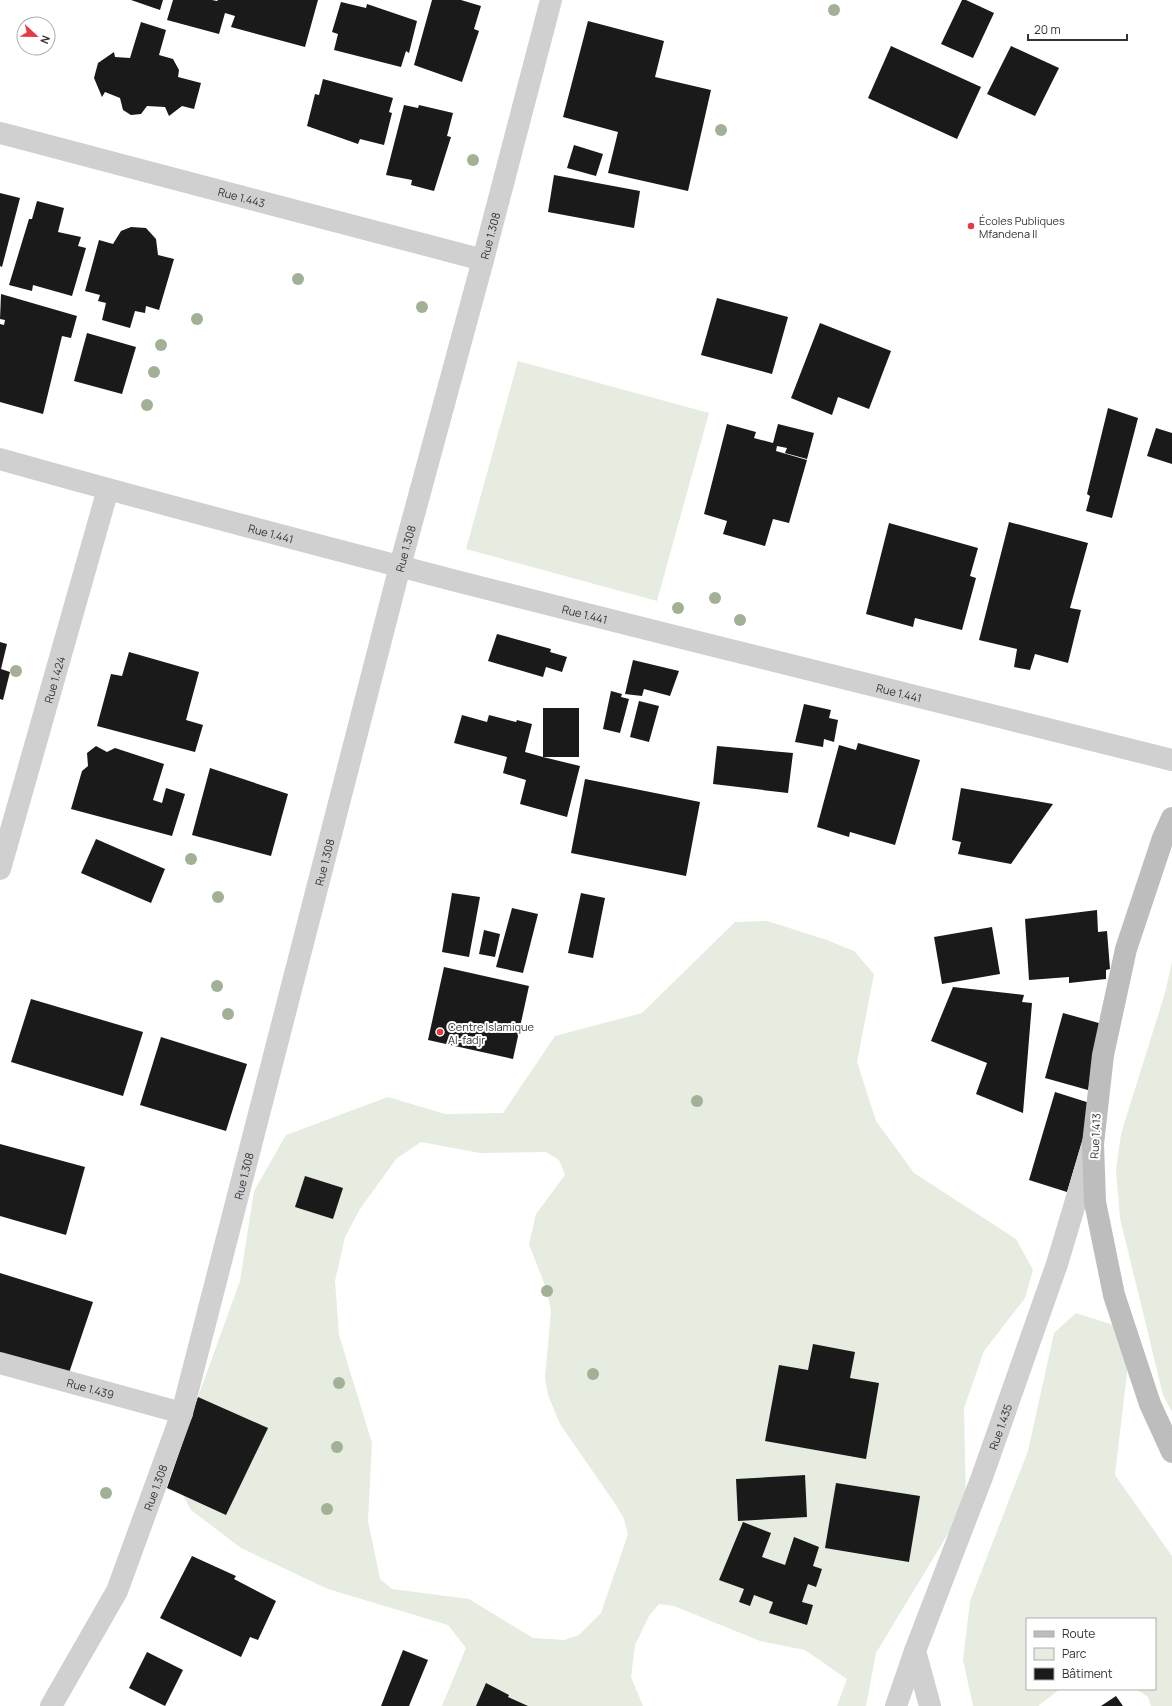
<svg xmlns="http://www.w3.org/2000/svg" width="1172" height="1706" viewBox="0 0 1172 1706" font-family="Manrope,sans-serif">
  <rect width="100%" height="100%" fill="#fff"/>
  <g fill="#e6ecdf" fill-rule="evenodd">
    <path d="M518,361L709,413L657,601L466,549Z"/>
    <path d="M767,921L824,939L854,951L874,974L857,1062L876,1121L914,1173L1016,1239L1033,1270L1025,1298L984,1351L964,1408L966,1504L876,1653L866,1706H837L847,1679L805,1650L760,1641L674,1606L659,1604L649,1616L635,1645L631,1677L643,1706H442L466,1648L448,1625L328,1589L241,1548L191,1510L177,1484L178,1452L240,1281L254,1191L286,1135L388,1097L445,1114L503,1113L555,1036L642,1013L735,922ZM421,1142L480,1153L546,1152L559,1160L565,1175L536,1214L529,1244L547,1291L551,1311L545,1378L548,1395L560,1424L616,1505L624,1519L628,1534L601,1613L579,1635L564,1640L533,1638L469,1599L392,1589L380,1579L368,1521L372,1443L339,1335L335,1281L345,1237L360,1209L396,1159Z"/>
    <path d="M1172,962V1412L1163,1395L1120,1218L1116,1170L1121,1134L1165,993Z"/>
    <path d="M1076,1313L1132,1331L1115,1475L1172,1556V1706H1151L1148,1697L1136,1689H1155V1619H1027V1689H1060L1038,1706H973L963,1660L970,1601L1028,1451L1054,1333Z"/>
  </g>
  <g fill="#1a1a1a">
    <path d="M131,0H163L160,10Z"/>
    <path d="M173,0H212L217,1L218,0H318L305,47L231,27L235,16L225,13L219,34L167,20Z"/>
    <path d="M432,0H461L481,6L474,29L479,31L462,82L414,65Z"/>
    <path d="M962,0H966L994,13L973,58L941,44Z"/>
    <path d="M341,2L366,8L367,4L417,21L409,53L406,51L401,67L334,50L338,34L332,32Z"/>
    <path d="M588,21L664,41L655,77L711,90L688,191L608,173L618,132L563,117Z"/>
    <path d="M141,22L166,30L159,55L173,59L179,70L178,77L201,83L194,109L182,106L169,116L165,107L147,106L141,114L131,115L123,110L120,98L105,92L102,97L94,78L98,63L114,52L115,57L130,58Z"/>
    <path d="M891,46L981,87L957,139L868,98Z"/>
    <path d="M1011,46L1059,68L1035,116L987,94Z"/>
    <path d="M323,79L393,98L389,112L392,113L384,145L360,139L358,144L307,126L315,94L319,95Z"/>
    <path d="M404,105L418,108L419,105L453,113L447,136L451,137L434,191L411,185L412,180L386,175Z"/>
    <path d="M574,145L603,154L596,176L567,168Z"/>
    <path d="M554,175L640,191L634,228L548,212Z"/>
    <path d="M0,193L20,198L2,267L0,266Z"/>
    <path d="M37,201L64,208L58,232L81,237L78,246L86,248L72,296L33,285L32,291L9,285L29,219H32Z"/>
    <path d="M131,227L146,228L156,239L158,255L174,259L159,310L146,306L145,313L135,311L130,328L102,320L106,303L98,301L100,295L85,291L99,240L113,244L121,231Z"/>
    <path d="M1,294L77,316L71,338L62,336L43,414L0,402V324L4,325L5,320L0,319Z"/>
    <path d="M717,298L788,317L772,374L701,355Z"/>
    <path d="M820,323L891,351L869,409L838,397L832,415L791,398Z"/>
    <path d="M87,333L136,347L122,394L74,381Z"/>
    <path d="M1108,408L1138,418L1112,518L1086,511L1090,496L1087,494Z"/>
    <path d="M727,424L756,432L754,438L773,443L778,424L814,433L807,459L785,453L787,448L777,446L776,451L807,460L789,523L773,519L765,546L723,534L727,521L704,514Z"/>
    <path d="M1156,428L1172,433V464L1147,456Z"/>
    <path d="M1009,522L1088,543L1070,608L1081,610L1068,663L1035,654L1030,670L1014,667L1017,649L979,640Z"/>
    <path d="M889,523L978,548L970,576L976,578L962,630L915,618L913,627L866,614Z"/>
    <path d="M497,634L551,649L550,652L567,657L562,672L546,667L543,677L488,661Z"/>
    <path d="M0,642L7,644L1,669L10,672L3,700L0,699Z"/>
    <path d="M129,652L199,672L186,720L203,725L195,752L97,726L111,674L122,676Z"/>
    <path d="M633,660L679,671L670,696L644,689L642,696L625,694Z"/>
    <path d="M611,691L622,694L621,697L629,699L620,733L603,729Z"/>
    <path d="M639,701L659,706L649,742L630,737Z"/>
    <path d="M804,704L831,710L829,718L838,720L834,742L824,739L823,747L795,742Z"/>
    <path d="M543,708H579V757H543L580,766L567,817L520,804L526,780L503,773L507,757L454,743L462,715L487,722L489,715L516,722L517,720L532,724L525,752L543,757Z"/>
    <path d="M858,743L920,760L895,845L850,832L849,837L817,827L839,745L856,750Z"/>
    <path d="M96,746L107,752L115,748L164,764L153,800L162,803L166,788L185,794L172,836L71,809L82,771L88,766L87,753Z"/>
    <path d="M717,746L793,753L788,793L713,784Z"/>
    <path d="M210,768L288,794L271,856L192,835Z"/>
    <path d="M585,779L700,802L686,876L571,853Z"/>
    <path d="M961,788L1053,804L1011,864L958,854L961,842L952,840Z"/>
    <path d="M96,839L165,869L151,903L81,873Z"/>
    <path d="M452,893L480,897L469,957L442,952Z"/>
    <path d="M581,893L605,898L593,958L568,953Z"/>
    <path d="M512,908L538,914L523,973L496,967Z"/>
    <path d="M1097,910L1098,932L1107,931L1110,969L1106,970V979L1069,983V977L1029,980L1025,919Z"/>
    <path d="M992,927L1000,974L942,984L934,937Z"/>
    <path d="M484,930L500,934L495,957L479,954Z"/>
    <path d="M444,967L529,986L513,1059L428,1040Z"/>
    <path d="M953,987L1024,995L1022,1002L1032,1003L1023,1113L976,1094L987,1063L931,1041Z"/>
    <path d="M31,999L143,1032L123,1096L11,1062Z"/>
    <path d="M1063,1013L1106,1025L1088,1090L1045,1078Z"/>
    <path d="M161,1037L247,1064L226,1131L140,1105Z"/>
    <path d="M1055,1092L1093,1104L1067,1192L1029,1180Z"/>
    <path d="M0,1144L85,1167L66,1235L0,1216Z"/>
    <path d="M305,1176L343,1188L333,1219L295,1207Z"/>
    <path d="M0,1273L93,1302L68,1376L0,1355Z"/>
    <path d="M813,1344L855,1352L850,1378L879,1383L866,1459L765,1441L779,1365L808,1370Z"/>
    <path d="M198,1397L268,1428L226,1515L167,1488Z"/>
    <path d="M805,1475L807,1517L738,1521L736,1479Z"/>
    <path d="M836,1483L920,1496L909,1562L825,1548Z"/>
    <path d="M743,1522L771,1533L762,1557L785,1565L794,1537L819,1547L813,1566L822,1569L816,1587L808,1584L802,1602L813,1605L807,1625L769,1613L773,1602L754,1595L750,1606L739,1602L744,1589L719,1580Z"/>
    <path d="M192,1556L236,1576L234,1579L276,1601L258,1640L250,1637L241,1657L160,1618Z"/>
    <path d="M403,1650L428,1660L409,1706H381Z"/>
    <path d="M147,1652L183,1670L165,1706L129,1688Z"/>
    <path d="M486,1683L509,1695L508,1697L528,1706H476Z"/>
    <path d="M1116,1696L1123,1706H1101Z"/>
  </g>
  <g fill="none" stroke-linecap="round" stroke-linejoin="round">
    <g stroke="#d0d0d0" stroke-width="22">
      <path id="s1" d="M0,133L483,260"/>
      <path id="s2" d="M0,459C388,568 781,662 1172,760"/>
      <path id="s3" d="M0,869L108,489"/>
      <path id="s4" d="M0,1363L182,1413"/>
      <path id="s5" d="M51,1706L117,1591L182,1413L400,566L483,260L551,0"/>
      <path d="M896,1706L915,1651"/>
      <path id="s6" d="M930,1706L915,1651L982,1477L1057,1264L1092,1147"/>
    </g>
    <path stroke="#bdbdbd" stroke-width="22" d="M1172,818L1163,838L1126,949L1103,1055L1093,1144L1095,1202L1114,1295L1150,1404L1172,1452"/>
  </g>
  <g fill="#a2b095">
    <circle cx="834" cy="10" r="6"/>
    <circle cx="721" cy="130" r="6"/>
    <circle cx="473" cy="160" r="6"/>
    <circle cx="298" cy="279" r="6"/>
    <circle cx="422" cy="307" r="6"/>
    <circle cx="197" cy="319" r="6"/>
    <circle cx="161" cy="345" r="6"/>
    <circle cx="154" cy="372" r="6"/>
    <circle cx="147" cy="405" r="6"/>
    <circle cx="715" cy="598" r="6"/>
    <circle cx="678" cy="608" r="6"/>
    <circle cx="740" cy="620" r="6"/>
    <circle cx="16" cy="671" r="6"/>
    <circle cx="191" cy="859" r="6"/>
    <circle cx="218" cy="897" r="6"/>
    <circle cx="217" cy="986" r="6"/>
    <circle cx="228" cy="1014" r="6"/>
    <circle cx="697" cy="1101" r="6"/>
    <circle cx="547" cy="1291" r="6"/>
    <circle cx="593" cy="1374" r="6"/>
    <circle cx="339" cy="1383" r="6"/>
    <circle cx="337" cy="1447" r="6"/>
    <circle cx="106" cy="1493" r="6"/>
    <circle cx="327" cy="1509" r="6"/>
  </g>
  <g fill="#e63946" stroke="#fff" stroke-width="1.5">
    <circle cx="971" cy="226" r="4"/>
    <circle cx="440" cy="1032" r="4"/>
  </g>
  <g text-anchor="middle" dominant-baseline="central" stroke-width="4" stroke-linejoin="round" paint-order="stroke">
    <g font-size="11" fill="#333" stroke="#fff">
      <text stroke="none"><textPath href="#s1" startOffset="250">Rue 1.443</textPath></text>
      <text stroke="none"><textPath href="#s5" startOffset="1539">Rue 1.308</textPath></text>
      <text stroke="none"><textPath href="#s2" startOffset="281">Rue 1.441</textPath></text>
      <text stroke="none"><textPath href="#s5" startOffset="1215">Rue 1.308</textPath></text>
      <text stroke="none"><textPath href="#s2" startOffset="605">Rue 1.441</textPath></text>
      <text stroke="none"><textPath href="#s3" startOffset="197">Rue 1.424</textPath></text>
      <text stroke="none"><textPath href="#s2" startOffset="929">Rue 1.441</textPath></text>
      <text stroke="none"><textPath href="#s5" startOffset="891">Rue 1.308</textPath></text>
      <text transform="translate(1095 1136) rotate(-87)">Rue 1.413</text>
      <text stroke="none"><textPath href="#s5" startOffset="567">Rue 1.308</textPath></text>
      <text stroke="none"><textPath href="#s4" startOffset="94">Rue 1.439</textPath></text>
      <text stroke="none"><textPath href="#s6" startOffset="297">Rue 1.435</textPath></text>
      <text stroke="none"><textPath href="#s5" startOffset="243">Rue 1.308</textPath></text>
    </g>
    <g font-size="11" fill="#333" stroke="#fff" text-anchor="start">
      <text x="979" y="220">Écoles Publiques<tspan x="979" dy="13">Mfandena II</tspan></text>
      <text x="448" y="1026">Centre Islamique<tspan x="448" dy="13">Al-fadjr</tspan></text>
    </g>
  </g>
  <rect x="1026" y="1618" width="130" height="72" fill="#ffffff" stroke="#adadad"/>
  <rect x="1034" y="1631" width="20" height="6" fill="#bdbdbd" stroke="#adadad"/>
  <text x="1062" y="1638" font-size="12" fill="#333333">Route</text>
  <rect x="1034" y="1648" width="20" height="12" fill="#e6ecdf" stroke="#adadad"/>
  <text x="1062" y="1658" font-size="12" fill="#333333">Parc</text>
  <rect x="1034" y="1668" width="20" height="12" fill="#1a1a1a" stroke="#adadad"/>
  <text x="1062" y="1678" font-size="12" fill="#333333">Bâtiment</text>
  <g transform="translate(36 36) rotate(112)"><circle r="19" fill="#ffffff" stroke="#adadad"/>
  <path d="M0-3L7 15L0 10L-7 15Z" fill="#e63946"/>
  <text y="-6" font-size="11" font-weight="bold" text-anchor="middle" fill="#333333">N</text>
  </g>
  <path d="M1028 34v6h99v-6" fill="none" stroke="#333333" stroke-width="2"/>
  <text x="1034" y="34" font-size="12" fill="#333333" stroke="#ffffff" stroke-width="3" paint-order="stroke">20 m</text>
</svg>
